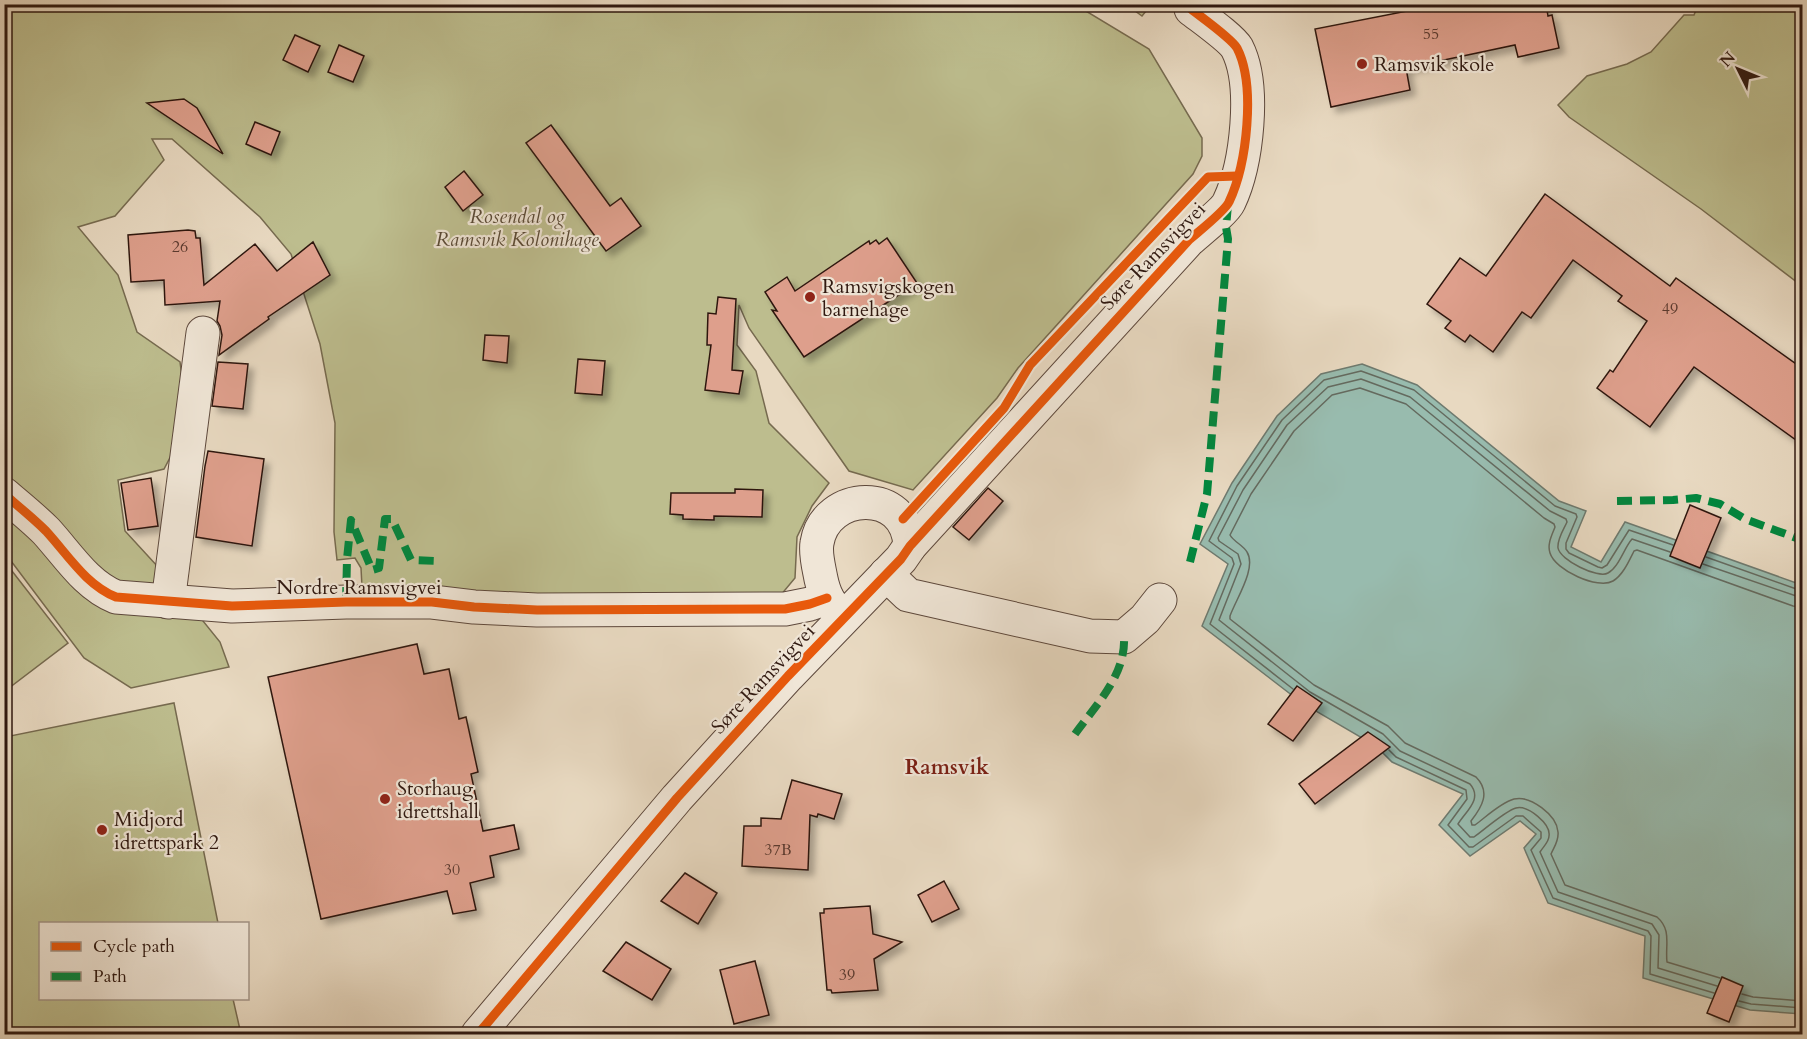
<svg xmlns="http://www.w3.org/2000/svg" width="1807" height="1039" viewBox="0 0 1807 1039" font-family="Cardo,serif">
  <defs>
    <filter id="shadow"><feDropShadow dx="5.5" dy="5.5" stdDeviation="3" flood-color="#0004"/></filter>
  </defs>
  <rect width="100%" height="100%" fill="#e8d9c1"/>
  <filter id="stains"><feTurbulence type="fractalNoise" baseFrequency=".00333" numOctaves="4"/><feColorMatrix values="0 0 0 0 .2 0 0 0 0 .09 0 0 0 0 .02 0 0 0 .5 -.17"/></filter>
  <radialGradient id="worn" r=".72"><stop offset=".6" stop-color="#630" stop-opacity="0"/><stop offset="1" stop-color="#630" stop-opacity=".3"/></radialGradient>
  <g fill="#bdbd8e" stroke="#766a4f" stroke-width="1.5">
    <path d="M5,5H1076L1149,49L1202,138V156L1193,174L1018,368L997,398L913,490L849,471L749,328L739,305L737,345L756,371L769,423L829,483L812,506L797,537L795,578L780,596L445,593L362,587L361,568L355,558L337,560L334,532L335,423L320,344L291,254L260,217L172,139H152L164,160L115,216L78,227L118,275L137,332L180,362L182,377L175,448L164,469L118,480L125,531L170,580L220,642L229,667L131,688L84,658L5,553Z"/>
    <path d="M1127,5H1151L1142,16Z"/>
    <path d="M1698,5H1802V286L1701,209L1569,117L1558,105L1587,76L1627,64L1651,52L1684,15H1694Z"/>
    <path d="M5,562L68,643L5,691Z"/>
    <path d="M174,703L218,923L40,924V998L233,999L241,1034H5V737Z"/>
  </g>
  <path fill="#98bbae" stroke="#6e7a6f" stroke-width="1.5" d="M1362,364L1417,385L1559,501L1586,511L1571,547L1601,562L1625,522L1802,585V1014L1750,1010L1643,978L1645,936L1548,903L1524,848L1536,834L1520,821L1470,856L1439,825L1463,794L1392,762L1376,746L1302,703L1202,626L1228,564L1200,544L1232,483L1277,416L1321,374Z"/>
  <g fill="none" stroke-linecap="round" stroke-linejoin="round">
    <g stroke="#646a5f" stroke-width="1.5">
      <path d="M1670,552L1632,539C1624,548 1619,567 1608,573C1598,579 1560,560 1558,548C1557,539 1564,529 1567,522L1566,519L1550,511L1410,397L1361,379L1328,387L1287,425L1243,490L1218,538L1219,541L1238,554L1241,564L1219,620L1310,692L1383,734L1400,751L1470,784C1483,799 1466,811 1458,824L1470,837H1474C1484,830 1505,811 1516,808C1528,805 1551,824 1549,836C1549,842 1543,847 1540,852L1558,892L1652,924L1659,935L1658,968L1717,986"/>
      <path d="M1706,557L1802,591"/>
      <path d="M1703,564L1802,598"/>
      <path d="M1293,689L1210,624L1234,564L1232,558L1209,541L1237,486L1282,420L1324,380L1361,371L1414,390L1555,506L1576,514L1577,517L1566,543V549L1569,553L1598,567L1602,568L1607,565L1629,530L1673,545"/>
      <path d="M1389,750L1396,757L1466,790L1467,799L1448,825L1469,847H1473L1516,816H1523L1541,832V838L1531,850L1553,898L1648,931L1651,936L1650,974L1714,993"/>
      <path d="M1720,978L1667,962C1665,945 1672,930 1657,917L1565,885L1551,854C1554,847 1559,841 1558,832C1557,815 1530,795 1514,799C1500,803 1486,817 1475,825H1472L1471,821C1482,807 1491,792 1476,777L1405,743L1388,726L1314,685L1230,619V616C1236,599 1257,568 1247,552C1243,545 1234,542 1230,535L1251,494L1294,431L1332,395L1360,388L1406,404L1544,518L1554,524L1555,527C1552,535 1547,544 1550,553C1555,570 1598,590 1613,581C1623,575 1629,561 1634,551L1637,550L1793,606L1802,607"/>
      <path d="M1742,994L1753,997L1802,1001"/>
      <path d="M1739,1001L1751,1004L1802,1008"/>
    </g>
  </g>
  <g fill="#de9f8c" stroke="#2f1810" stroke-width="1.5" filter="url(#shadow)">
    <path d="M1443,4H1546L1548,16L1552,15L1559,48L1518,57L1515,45L1406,68L1410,90L1331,107L1315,29Z"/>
    <path d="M295,35L320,46L308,72L283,60Z"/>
    <path d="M339,45L364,56L353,82L328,72Z"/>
    <path d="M184,99L197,108L223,154L147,103Z"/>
    <path d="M255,122L280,132L271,155L246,144Z"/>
    <path d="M551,125L610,206L621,198L641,226L606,251L526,143Z"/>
    <path d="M464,171L483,195L463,211L445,187Z"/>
    <path d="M1545,194L1670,286L1676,278L1803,369V445L1694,367L1650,427L1597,388L1610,370L1613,372L1647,321L1618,301L1622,296L1573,260L1531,318L1522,312L1493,352L1470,335L1465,342L1445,328L1451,321L1427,304L1460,258L1486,276Z"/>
    <path d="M188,230L195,231L196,238H200L204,285L255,244L277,271L313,242L330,275L268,317L269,319L219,355L222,335L220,326L217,321L220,301L165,305L164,280L131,282L128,235Z"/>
    <path d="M887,238L917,283L804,357L772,310L777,311L765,292L787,277L795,291L869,241L870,244L876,240L879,244Z"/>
    <path d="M718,297L736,299L732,370L743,371L739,394L705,390L711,345H707L708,313L716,314Z"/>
    <path d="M485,335L509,336L507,363L483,360Z"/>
    <path d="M578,359L605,361L602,395L575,393Z"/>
    <path d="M218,362L248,364L243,409L212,406Z"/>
    <path d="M208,451L264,459L252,546L196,537L205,466Z"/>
    <path d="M151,478L158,526L128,530L121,483Z"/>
    <path d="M988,488L1003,501L969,540L953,527Z"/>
    <path d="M735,489L763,490L762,517L714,516V520L683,519V515L670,514L671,493H735Z"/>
    <path d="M1690,505L1721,518L1700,568L1670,556Z"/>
    <path d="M417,644L424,674L449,669L459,719L466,717L478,772L471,774L483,831L514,825L519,849L490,856L494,877L470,883L476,910L453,914L447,891L321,919L268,677Z"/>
    <path d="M1297,686L1322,703L1293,741L1268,724Z"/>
    <path d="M1368,732L1390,747L1315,804L1299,784Z"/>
    <path d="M792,780L842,794L834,819L818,814L817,817L810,815L808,870L742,866L744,826H761V818L781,819Z"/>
    <path d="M685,873L717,893L698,924L661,901Z"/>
    <path d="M944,881L959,909L932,922L918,895Z"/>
    <path d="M870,906L873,934L902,942L874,959L878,990L832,993L831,990H827L820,913H824V909Z"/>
    <path d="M626,942L671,969L652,1000L603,971Z"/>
    <path d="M755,961L769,1015L734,1024L720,970Z"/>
    <path d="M1722,977L1743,986L1729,1022L1707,1013Z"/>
  </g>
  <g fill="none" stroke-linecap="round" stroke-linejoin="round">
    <defs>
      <g id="minor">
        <path d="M4,494C18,506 33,518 46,531C68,555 86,585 116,597L232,606L346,602H432L474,607L537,610L785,609L810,604L827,598"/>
        <path d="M886,574L908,595L1090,636L1124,637L1145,619L1160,600"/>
        <path d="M168,602L203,333"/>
        <path d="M842,613C829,607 824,593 821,579C819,568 815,554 817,543C825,491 907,486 910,546"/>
        <path d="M478,1034L677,798L788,676L901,559L910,546L1189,240C1198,232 1225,211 1229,202C1247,164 1256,85 1237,48C1231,38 1201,17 1191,9"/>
      </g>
    </defs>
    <use href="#minor" stroke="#5d483c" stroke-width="35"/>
    <use href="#minor" stroke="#f0e6d7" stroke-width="33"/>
    <g stroke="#00873e" stroke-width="8" stroke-dasharray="15 8" stroke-linecap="butt">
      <path d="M1617,501L1673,500L1696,498L1720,504L1745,519L1802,540"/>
      <path d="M1190,562L1207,494L1228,239L1226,227L1228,205"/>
      <path d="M346,602L347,559L351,520L372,570L379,568L385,519H392L411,560L437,561"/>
      <path d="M1075,734C1096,705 1126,675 1124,637"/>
    </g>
    <defs>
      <g id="cycleway">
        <path d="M4,494C18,506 33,518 46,531C68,555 86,585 116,597L232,606L346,602H432L474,607L537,610L785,609L810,604L827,598"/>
        <path d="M903,519L1004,408L1030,365L1208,177L1237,176"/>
        <path d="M478,1034L677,798L788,676L901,559L910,546L1189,240C1198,232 1225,211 1229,202C1247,164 1256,85 1237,48C1231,38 1201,17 1191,9"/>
      </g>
    </defs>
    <use href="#cycleway" stroke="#f0e6d7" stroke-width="13"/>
    <use href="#cycleway" stroke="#e8590c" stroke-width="9"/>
  </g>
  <g fill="#8f2418" stroke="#f0e6d7" stroke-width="2">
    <circle cx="1362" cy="64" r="6"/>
    <circle cx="810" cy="297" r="6"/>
    <circle cx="385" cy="799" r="6"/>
    <circle cx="102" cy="830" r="6"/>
  </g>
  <g text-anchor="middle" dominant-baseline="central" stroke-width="4.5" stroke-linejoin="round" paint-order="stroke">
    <g font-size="16" fill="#5b3a2f">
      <text x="1431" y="34">55</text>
      <text x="180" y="247">26</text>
      <text x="1670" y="309">49</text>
      <text x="778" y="850">37B</text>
      <text x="452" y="870">30</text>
      <text x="847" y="975">39</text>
    </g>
    <g font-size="20" fill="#2f1810" stroke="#f0e6d7" text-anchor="start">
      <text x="1374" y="64">Ramsvik skole</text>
      <text x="822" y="286">Ramsvigskogen<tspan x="822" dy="23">barnehage</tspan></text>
      <text x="397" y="788">Storhaug<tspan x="397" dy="23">idrettshall</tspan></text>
      <text x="114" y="819">Midjord<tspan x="114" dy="23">idrettspark 2</tspan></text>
    </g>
    <g font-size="20" font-style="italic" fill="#5a4a36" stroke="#f0e6d7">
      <text x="517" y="216">Rosendal og<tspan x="517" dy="23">Ramsvik Kolonihage</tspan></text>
    </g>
    <g font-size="20" fill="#2f1810" stroke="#f0e6d7">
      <text transform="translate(1153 256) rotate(-46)">Søre Ramsvigvei</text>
      <text x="359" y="587">Nordre Ramsvigvei</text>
      <text transform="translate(763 679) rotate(-47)">Søre Ramsvigvei</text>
    </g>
    <g font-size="21" font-weight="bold" fill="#7a1f14" stroke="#f0e6d7">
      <text x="947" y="767">Ramsvik</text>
    </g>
  </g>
  <rect width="1807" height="1039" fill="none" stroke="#e8d9c1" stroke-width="24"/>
  <rect x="6" y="6" width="1795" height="1027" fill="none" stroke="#2f1810" stroke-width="3"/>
  <rect x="12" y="12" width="1783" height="1015" fill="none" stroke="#2f1810" stroke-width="1.5"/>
  <rect x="39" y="922" width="210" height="78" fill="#f0e6d7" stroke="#a39487" stroke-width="1.5"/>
  <rect x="51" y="942" width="30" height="9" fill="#e8590c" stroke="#a39487" stroke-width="1.5"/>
  <text x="93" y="952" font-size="18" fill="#2f1810">Cycle path</text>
  <rect x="51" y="972" width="30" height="9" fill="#00873e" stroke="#a39487" stroke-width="1.5"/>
  <text x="93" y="982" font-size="18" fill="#2f1810">Path</text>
  <g transform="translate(1738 69) rotate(313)" stroke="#f0e6d7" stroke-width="4.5" paint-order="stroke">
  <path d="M0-4.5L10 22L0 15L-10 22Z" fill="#2f1810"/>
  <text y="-9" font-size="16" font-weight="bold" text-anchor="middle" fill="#2f1810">N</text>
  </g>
  <rect width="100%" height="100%" filter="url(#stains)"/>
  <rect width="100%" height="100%" fill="url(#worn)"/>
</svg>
